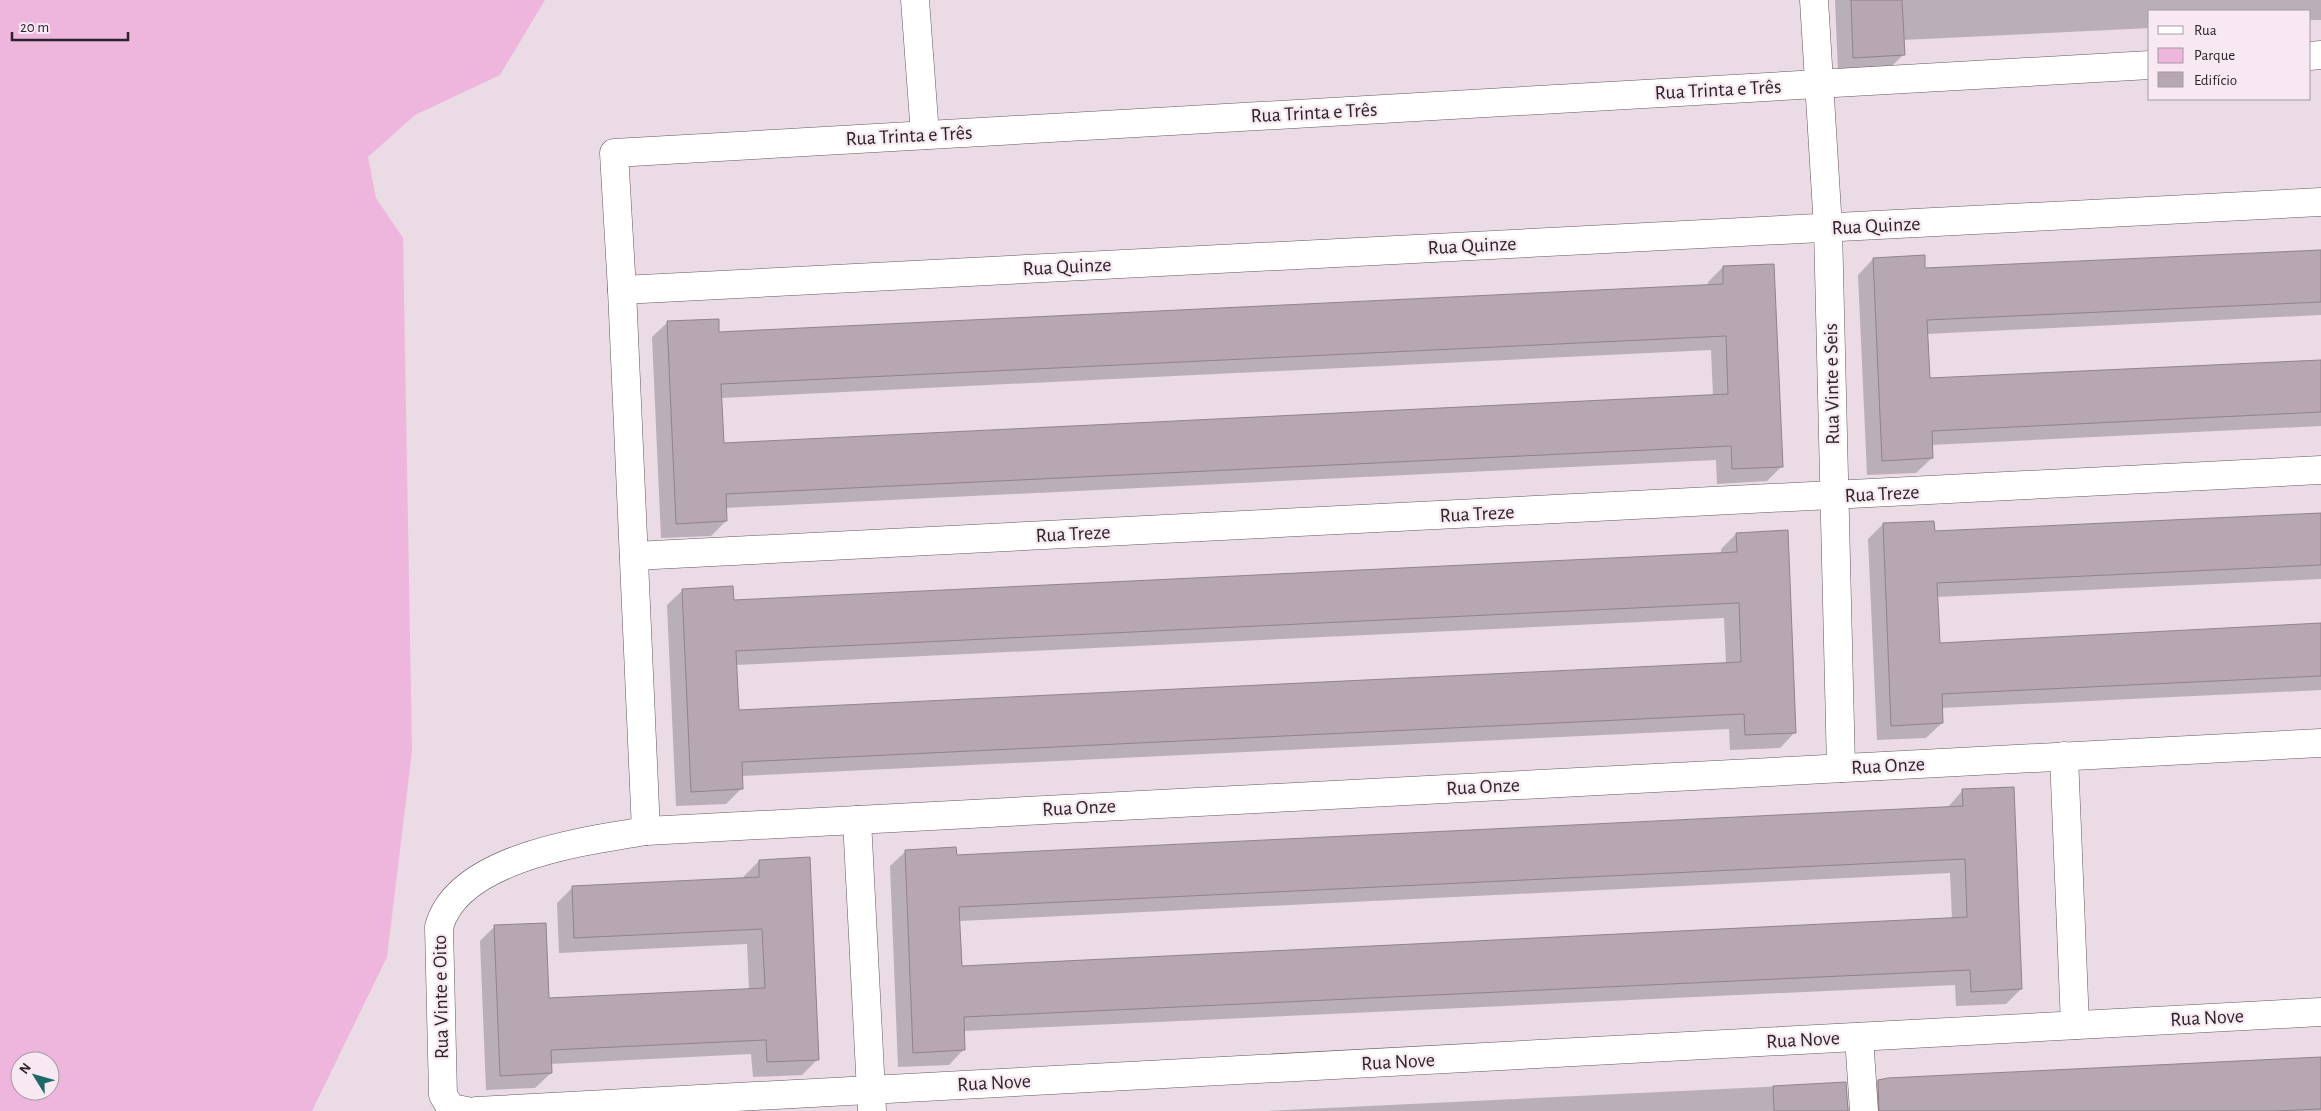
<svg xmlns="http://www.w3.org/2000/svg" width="2321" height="1111" viewBox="0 0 2321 1111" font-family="'Alegreya Sans',sans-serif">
  <rect width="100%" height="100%" fill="#eadbe5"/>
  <path fill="#eeb6dc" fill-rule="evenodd" d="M0,0H545L500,75L415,115L368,157L376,198L403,238L412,751L387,957L312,1111H0ZM20,1061H50V1091H20Z"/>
  <g fill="#0003" fill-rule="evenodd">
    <path d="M1835,0H2321V20H2310V11H2150V28L1903,40L1904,54L1888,70L1838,72Z"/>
    <path d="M2321,251V315L1927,334L1929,380L2321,361V426L1931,445L1932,458L1916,473L1867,475L1858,275L1873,259L1924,270Z"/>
    <path d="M1723,267L1782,466L1767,481L1717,484L1716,460L725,508L726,521L711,536L661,538L652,337L668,322L718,334L1708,286V282ZM1711,350L1713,396L723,444L721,398Z"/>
    <path d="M2321,514V579L1936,597L1939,644L2321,625V690L1941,708L1942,723L1926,738L1877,740L1868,539L1883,524L1934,532Z"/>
    <path d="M1736,534L1795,732L1780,748L1730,750L1729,729L741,776V789L726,804L676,806L667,605L683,590L733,602L1721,554V549ZM1724,618L1726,664L738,711L736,665Z"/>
    <path d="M1963,790L2021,989L2006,1004L1956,1006L1955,985L963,1031L964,1049L949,1065L898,1067L890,866L906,851L956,856L1947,808ZM1950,873L1952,919L960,967L959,921Z"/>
    <path d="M759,861L818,1059L802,1075L753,1077L751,1054L550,1064L551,1073L535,1088L486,1090L480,941L495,926L548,1000L749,990L747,944L559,953L557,903L572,888L744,879V876Z"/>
    <path d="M2321,1058V1111H1863V1097L1878,1081Z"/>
    <path d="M1845,1083L1849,1111H1267Z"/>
  </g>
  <g fill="#b6a7b1" stroke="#91838c" fill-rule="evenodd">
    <path d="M1851,0H1902L1905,55L1853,58Z"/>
    <path d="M2321,250V302L1927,320L1930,378L2321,360V412L1932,431L1933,458L1882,461L1873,258L1925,255V268Z"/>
    <path d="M1774,264L1783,467L1732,469L1731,446L726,494L727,521L676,524L667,321L719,319V332L1723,284V266ZM1726,336L1728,394L724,443L721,384Z"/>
    <path d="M2321,513V565L1937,583L1940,643L2321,623V676L1942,694L1943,723L1891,726L1883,523L1934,521L1935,531Z"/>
    <path d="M1788,530L1796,733L1745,735L1744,714L742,762L743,789L691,792L682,589L733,586L734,600L1737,552L1736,533ZM1739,603L1741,662L739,710L736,651Z"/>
    <path d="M2014,787L2022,989L1971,992L1970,970L964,1017L965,1050L913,1053L905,850L956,847L957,855L1963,806L1962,789ZM1965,859L1967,917L962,966L959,907Z"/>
    <path d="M810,857L819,1060L767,1062L766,1040L551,1050L552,1073L500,1076L494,925L546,923L549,998L765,988L762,929L574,938L572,886L759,877V860Z"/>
    <path d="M2321,1057V1109L2275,1111H1879L1878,1080L1888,1078Z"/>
    <path d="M1846,1082L1848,1111H1774L1773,1086Z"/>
  </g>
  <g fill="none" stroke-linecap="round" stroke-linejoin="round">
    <defs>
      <g id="minor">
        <path d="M915,0L925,135"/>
        <path d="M1814,0L1828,228L1841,768"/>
        <path d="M2310,56L2321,55"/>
        <path d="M622,290L2321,202"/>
        <path d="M634,556L2321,470"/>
        <path d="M2064,756L2075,1025"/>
        <path d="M857,820L872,1111"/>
        <path d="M646,831L622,290L614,153L2150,65"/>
        <path d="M1859,1037L1864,1111"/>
        <path d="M467,1111L451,1108L443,1095L439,927C458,857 585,841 646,831L2321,743"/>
        <path d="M476,1111L2321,1012"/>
      </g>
    </defs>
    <use href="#minor" stroke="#645760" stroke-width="29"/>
    <use href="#minor" stroke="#fff" stroke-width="28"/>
  </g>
  <g text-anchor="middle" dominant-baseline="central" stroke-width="4.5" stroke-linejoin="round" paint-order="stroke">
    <g font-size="20" fill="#2b2529" stroke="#f8e8f2">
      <text transform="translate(1718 90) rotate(-3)">Rua Trinta e Três</text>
      <text transform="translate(1314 113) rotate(-3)">Rua Trinta e Três</text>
      <text transform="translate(909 136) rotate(-3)">Rua Trinta e Três</text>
      <text transform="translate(1876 226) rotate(-3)">Rua Quinze</text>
      <text transform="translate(1472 246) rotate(-3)">Rua Quinze</text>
      <text transform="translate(1067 267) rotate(-3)">Rua Quinze</text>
      <text transform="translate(1832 384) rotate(-91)">Rua Vinte e Seis</text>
      <text transform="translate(1882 494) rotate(-3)">Rua Treze</text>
      <text transform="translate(1477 514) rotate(-3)">Rua Treze</text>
      <text transform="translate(1073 534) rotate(-3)">Rua Treze</text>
      <text transform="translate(1888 766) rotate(-3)">Rua Onze</text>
      <text transform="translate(1483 787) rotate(-3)">Rua Onze</text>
      <text transform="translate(1079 808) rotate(-3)">Rua Onze</text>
      <text transform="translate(441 997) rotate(-91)">Rua Vinte e Oito</text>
      <text transform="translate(2207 1018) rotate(-3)">Rua Nove</text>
      <text transform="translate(1803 1040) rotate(-3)">Rua Nove</text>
      <text transform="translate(1398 1062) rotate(-3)">Rua Nove</text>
      <text transform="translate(994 1083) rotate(-3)">Rua Nove</text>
    </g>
  </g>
  <rect x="2148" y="10" width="162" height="90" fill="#f8e8f2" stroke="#a69aa2"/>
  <rect x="2158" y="26" width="25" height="8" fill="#ffffff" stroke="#a69aa2"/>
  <text x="2194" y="35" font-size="15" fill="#2b2529">Rua</text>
  <rect x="2158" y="48" width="25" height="15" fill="#eeb6dc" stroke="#a69aa2"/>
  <text x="2194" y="60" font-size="15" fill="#2b2529">Parque</text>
  <rect x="2158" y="72" width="25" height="15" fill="#b6a7b1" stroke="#a69aa2"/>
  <text x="2194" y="85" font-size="15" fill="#2b2529">Edifício</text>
  <g transform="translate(35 1076) rotate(307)"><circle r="24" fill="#f8e8f2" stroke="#a69aa2"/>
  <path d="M0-4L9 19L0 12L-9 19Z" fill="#1e6965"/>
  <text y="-8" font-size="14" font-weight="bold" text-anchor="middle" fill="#2b2529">N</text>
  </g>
  <path d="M12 32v8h116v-8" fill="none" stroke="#2b2529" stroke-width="2.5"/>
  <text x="20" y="32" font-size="15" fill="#2b2529" stroke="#f8e8f2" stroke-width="4" paint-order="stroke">20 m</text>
</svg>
